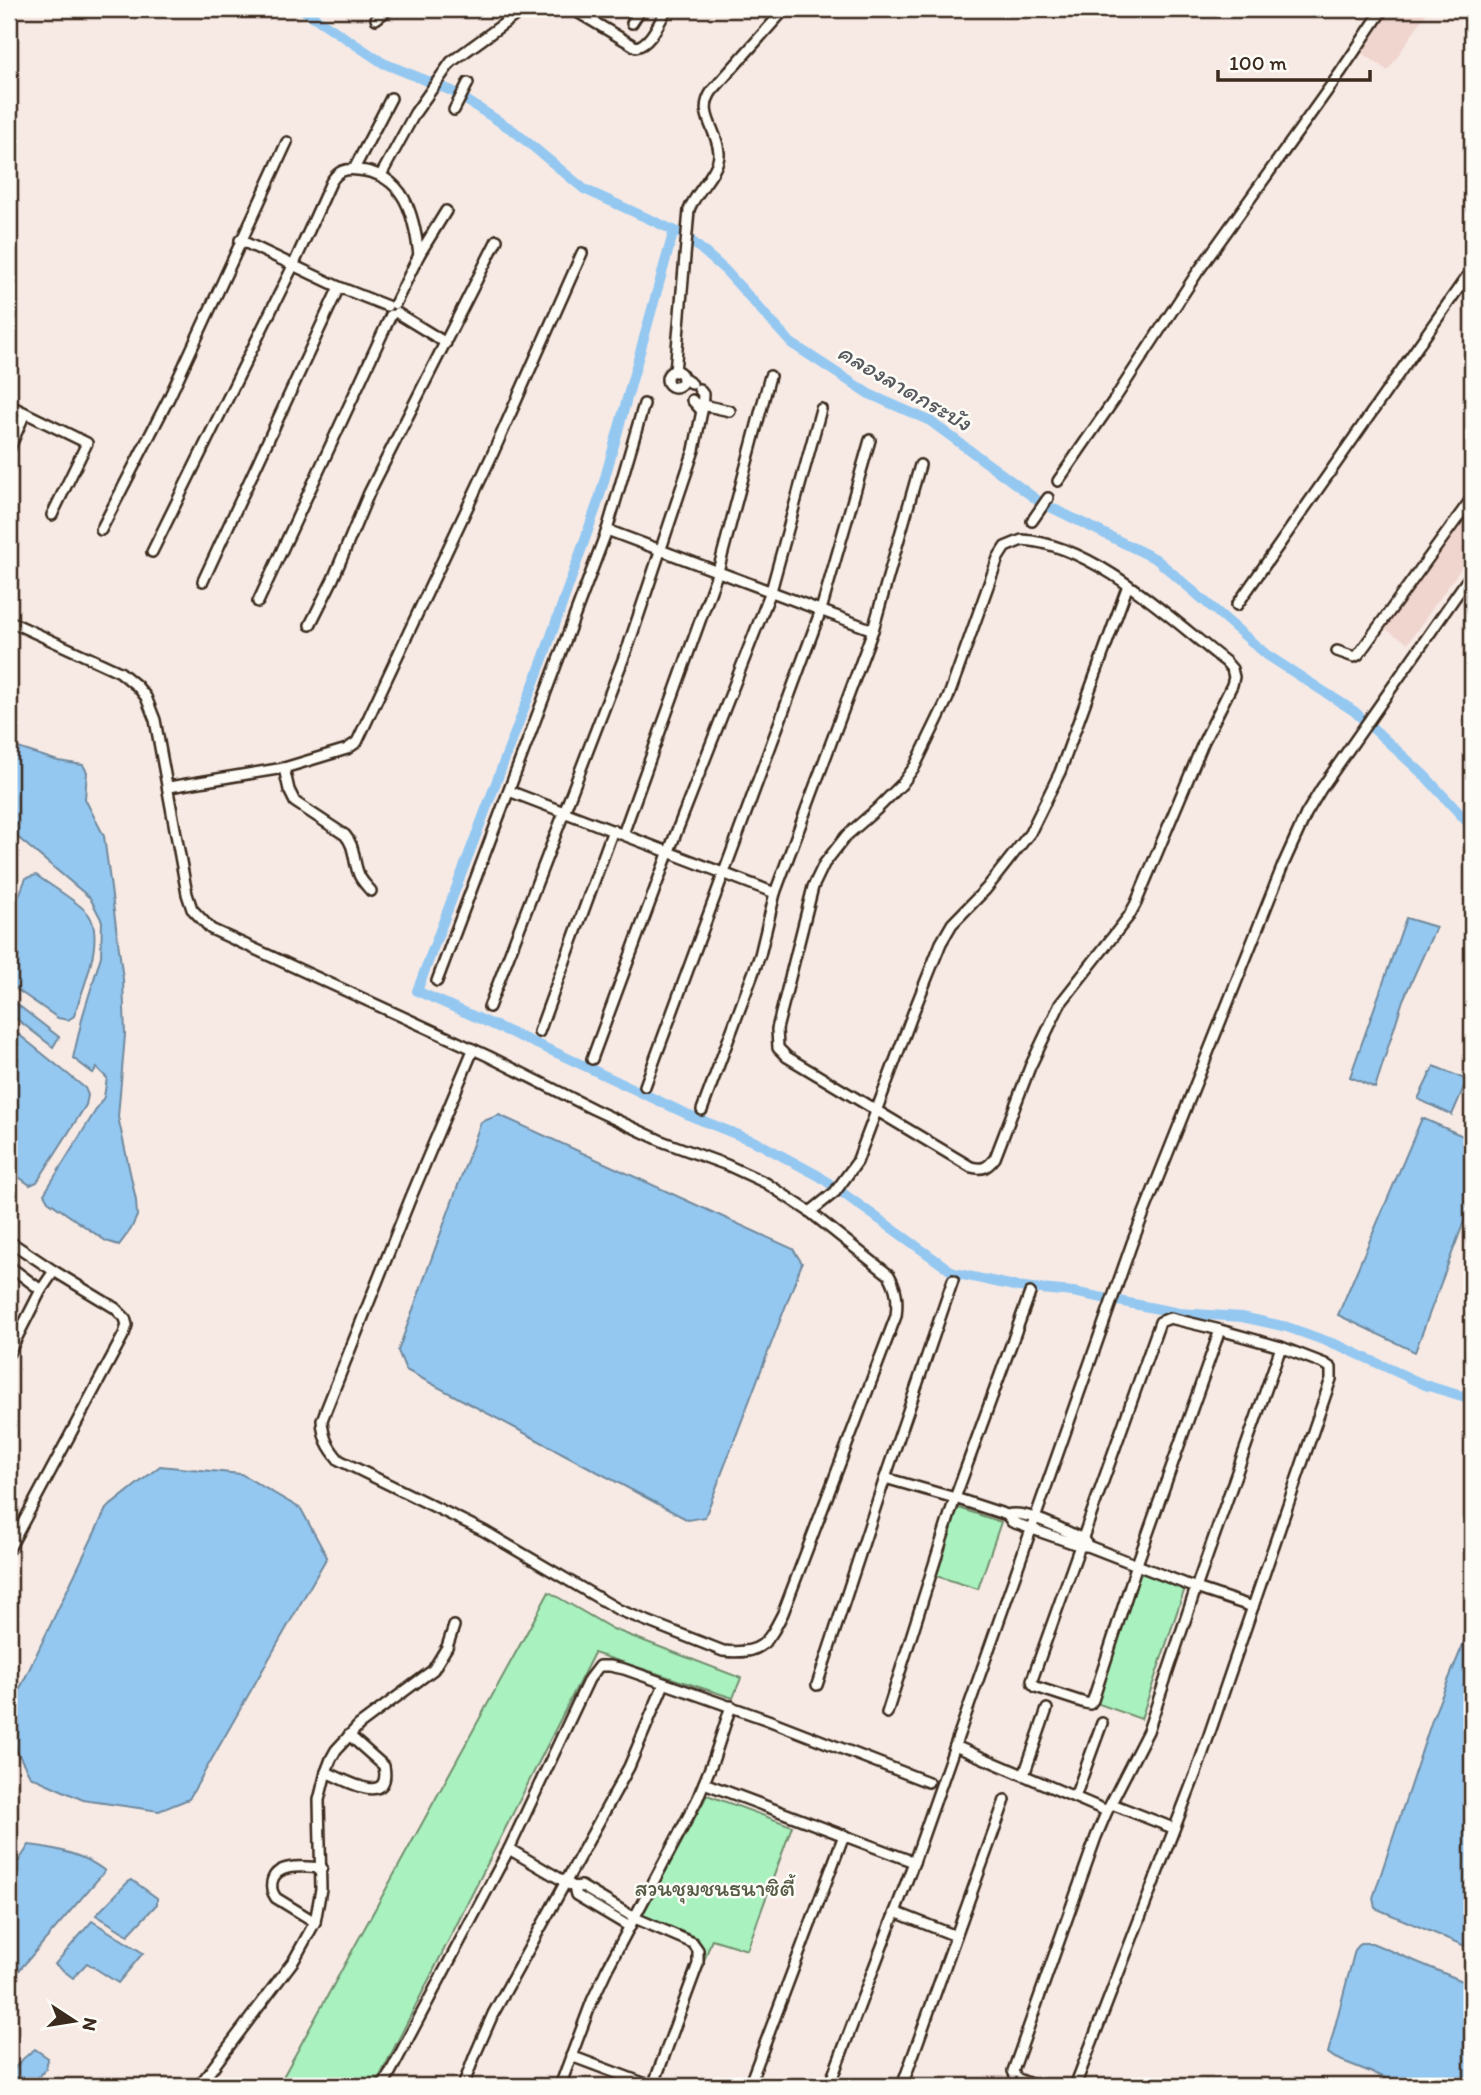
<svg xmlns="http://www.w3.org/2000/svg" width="1481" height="2095" viewBox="0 0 1481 2095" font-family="Itim,'Playpen Sans Thai',sans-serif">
  <rect width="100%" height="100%" fill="#f7eae5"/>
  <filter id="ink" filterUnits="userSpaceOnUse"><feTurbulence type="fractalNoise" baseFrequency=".0143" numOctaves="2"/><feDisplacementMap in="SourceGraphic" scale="14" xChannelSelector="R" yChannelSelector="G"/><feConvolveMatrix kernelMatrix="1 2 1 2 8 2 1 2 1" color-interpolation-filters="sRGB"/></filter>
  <g filter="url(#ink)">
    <g fill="#f0d5cf">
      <path d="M1391,9H1429L1388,71L1362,53Z"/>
      <path d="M1472,499V553L1408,643L1380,626Z"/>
    </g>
    <g fill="#a9f1bf" stroke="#728e6e" stroke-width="2">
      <path d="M953,1506L1001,1522L978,1589L930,1574Z"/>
      <path d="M1141,1572L1185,1588L1141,1719L1096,1703Z"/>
      <path d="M549,1592L613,1629L741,1678L733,1698L594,1653L375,2086H278Z"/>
      <path d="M707,1795L792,1826L747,1950L712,1939L704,1961L699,1945L642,1921V1915Z"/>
    </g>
    <g fill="#94c8f1" stroke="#70899d" stroke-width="2">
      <path d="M9,745L58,761L83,765L87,772L85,799L104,836L123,979L125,1035L118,1117L136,1200L137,1216L131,1229L119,1245L106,1241L48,1201L44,1194L104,1097L107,1078L97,1068L93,1073L73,1058L83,1015L101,956L102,921L90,898L9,830Z"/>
      <path d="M36,875C48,884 82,904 89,915C105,940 82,990 74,1016L68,1020L58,1018L9,984V921L26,878Z"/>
      <path d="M1406,918L1436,927L1403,1000L1375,1088L1350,1077Z"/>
      <path d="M9,998L59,1037L53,1047L9,1013Z"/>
      <path d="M9,1029H12L85,1088L88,1095L86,1105L37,1182L30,1185L9,1170Z"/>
      <path d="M1434,1066L1467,1080L1452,1115L1418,1099Z"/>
      <path d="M499,1115L793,1249L802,1263L705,1517L688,1520L406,1370L398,1351L481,1122Z"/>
      <path d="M1422,1118L1472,1140V1200L1415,1352L1338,1315Z"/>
      <path d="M160,1466L241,1474L301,1509L327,1557L189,1799L159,1811L83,1800L30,1776L12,1742L15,1699L106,1509Z"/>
      <path d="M1472,1623V1949L1375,1908L1373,1898L1433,1717Z"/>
      <path d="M29,1845C56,1848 83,1854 105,1871L9,1982V1876Z"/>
      <path d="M132,1880L157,1898V1904L128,1935L96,1915L128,1882Z"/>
      <path d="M92,1921L143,1953L118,1983L87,1963L73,1978L55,1964Z"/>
      <path d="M1361,1943H1372L1472,1985V2086H1406L1335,2058L1328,2053L1355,1950Z"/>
      <path d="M35,2049L48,2058L46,2069L30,2086H9C9,2069 22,2059 35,2049Z"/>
    </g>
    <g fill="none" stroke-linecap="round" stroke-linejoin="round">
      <g stroke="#94c8f1" stroke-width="10">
        <path d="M302,9L383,63L452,91L514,131L584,189L686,236L725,270L791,343L869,394L930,421L1040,502L1156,559L1267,655L1354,711L1425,776L1472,827"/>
        <path d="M674,230L599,499L544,656L417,991L559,1054L691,1116L758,1143L819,1176L954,1273L1019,1287L1073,1292L1179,1313L1242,1317L1287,1327L1340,1346L1425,1385L1472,1399"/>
      </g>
      <defs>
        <g id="minor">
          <path d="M572,9L636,47C651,44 659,22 667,9"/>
          <path d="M376,19L389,9"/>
          <path d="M632,23L641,9"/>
          <path d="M454,110L468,83"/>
          <path d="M354,169L391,98"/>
          <path d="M381,175L415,113L451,62L524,9"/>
          <path d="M240,240L339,287L387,306"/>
          <path d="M395,304L419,255L446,211"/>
          <path d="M397,313L446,343"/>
          <circle cx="675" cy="379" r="8"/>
          <path d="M675,372L689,210C695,192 720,171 719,153C718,129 696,114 712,91L785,9"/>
          <path d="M683,378L692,384"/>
          <path d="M692,400L702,411L703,394L699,389"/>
          <path d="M698,404L730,411"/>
          <path d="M9,405L87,443L52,515"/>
          <path d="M9,450L25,413"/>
          <path d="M1058,481L1114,400L1197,273L1340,73L1383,9"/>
          <path d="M1032,521L1048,498"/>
          <path d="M101,530L169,398L287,142"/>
          <path d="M607,530L873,630"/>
          <path d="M1022,540C1094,544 1171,619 1226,662L1232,669L1234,677L1232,685L1204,741L1136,903L1129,916L1060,1004L1030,1067L995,1158C987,1168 983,1170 971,1167L787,1057L778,1048L777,1029L813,887L824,864L846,836L876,810L902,784L915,766L948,698L998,558L1005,547Z"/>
          <path d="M152,552L293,266L331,182C338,171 345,168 358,170C405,174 414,215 419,255"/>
          <path d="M203,581L339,287"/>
          <path d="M258,602L391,315"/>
          <path d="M1237,605L1472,269"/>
          <path d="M9,621L120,672L137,686L146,697L155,720L187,894L192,909L211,929L488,1056L593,1109L664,1142L727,1165L766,1183L810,1212L889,1275C897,1289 898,1300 896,1316L783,1613C767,1645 760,1655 723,1651L619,1610L484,1531L339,1460C328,1447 323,1438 322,1420L411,1197L473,1050"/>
          <path d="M310,625L333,579L369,493L497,240"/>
          <path d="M1337,651L1354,657L1358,655L1472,498"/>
          <path d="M284,768L289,790L295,802L345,835C355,846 353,859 358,872C360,880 366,885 371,891"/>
          <path d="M169,787L284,768L347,749L357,742L493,453L582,253"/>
          <path d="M509,791L775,893"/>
          <path d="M623,834L718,571L770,376"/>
          <path d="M437,981L607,530L644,404"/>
          <path d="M489,1007L629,644L694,450L702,411"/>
          <path d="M539,1032L613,830"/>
          <path d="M592,1059L669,851L771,591L821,409"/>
          <path d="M645,1086L821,610L870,440"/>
          <path d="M702,1110L760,955L775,893L873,630L920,465"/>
          <path d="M810,1212L835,1192L857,1162L913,1013L941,943L952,924L986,889L1030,833L1060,772L1128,585"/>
          <path d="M9,1241L54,1271L115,1308L125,1318L127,1325L124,1334L9,1549"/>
          <path d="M9,1266L41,1290"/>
          <path d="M9,1353L41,1290L54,1271"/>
          <path d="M885,1478L955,1498L1007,1515C1026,1509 1065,1531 1083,1539L1088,1546H1081L1012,1522L1007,1515"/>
          <path d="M1088,1546L1196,1588L1253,1607"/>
          <path d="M817,1685L885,1478L953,1280"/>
          <path d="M887,1713L955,1498L1030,1293"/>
          <path d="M955,1746L1107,1811"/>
          <path d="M326,1772C343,1779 392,1809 384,1766L349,1735"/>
          <path d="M1024,1775L1047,1709"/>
          <path d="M704,1783L914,1862"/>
          <path d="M1075,1797L1102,1723"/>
          <path d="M1112,1804L1173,1828"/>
          <path d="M509,1849L574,1887L581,1886L635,1918L693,1943L698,1950V1964L653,2086"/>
          <path d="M574,1887L576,1895L630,1927"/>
          <path d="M895,1912L956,1936"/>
          <path d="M315,1922L276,1898C272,1892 271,1889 272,1882C276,1862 306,1867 322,1868"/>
          <path d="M571,2056L651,2086"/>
          <path d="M199,2086L294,1960L315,1922L321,1889L319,1800L326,1772L331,1759L336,1750L359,1725L433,1670L447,1647L454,1626"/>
          <path d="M383,2086L509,1849L589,1679L599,1666H610L624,1669L768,1720L928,1782"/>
          <path d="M463,2086L475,2055L493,2014L629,1767L664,1684"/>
          <path d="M560,2086L592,2001L607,1969L697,1800L714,1758L731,1706"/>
          <path d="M749,2086L844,1835"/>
          <path d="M829,2086L914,1862L1132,1243L1283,865L1306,814L1321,789L1472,573"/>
          <path d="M902,2086L1005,1800"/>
          <path d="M1035,2086L1016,2078L1013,2071L1096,1837L1107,1811L1148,1731L1196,1588L1281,1347"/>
          <path d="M1075,2086L1197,1770L1331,1379V1368L1325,1364L1281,1347L1220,1330L1170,1318L1160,1322L1032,1680L1033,1684L1036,1687L1085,1703L1090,1704L1093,1700L1137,1564L1220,1330"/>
        </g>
      </defs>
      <use href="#minor" stroke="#3b2a1e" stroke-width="14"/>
      <use href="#minor" stroke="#fdfcf7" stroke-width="9"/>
    </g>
  </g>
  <g text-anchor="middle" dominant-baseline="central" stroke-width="5" stroke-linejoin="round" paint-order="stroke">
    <g font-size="23" fill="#565c46" stroke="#fdfcf7">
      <text x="715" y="1888">สวนชุมชนธนาซิตี้</text>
    </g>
    <g font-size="24" font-style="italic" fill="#56595d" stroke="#fdfcf7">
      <text transform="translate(905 387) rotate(30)">คลองลาดกระบัง</text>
    </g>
  </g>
  <rect width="1481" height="2095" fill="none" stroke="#fdfcf7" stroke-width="35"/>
  <rect x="18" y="18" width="1446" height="2060" fill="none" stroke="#3b2a1e" stroke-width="2.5" filter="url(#ink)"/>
  <g transform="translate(74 2021) rotate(102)" stroke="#fdfcf7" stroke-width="5" paint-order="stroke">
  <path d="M0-5L12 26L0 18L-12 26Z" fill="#3b2a1e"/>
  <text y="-10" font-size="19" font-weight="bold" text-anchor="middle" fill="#3b2a1e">N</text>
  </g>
  <path d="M1218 70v10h152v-10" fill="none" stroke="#3b2a1e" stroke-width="3.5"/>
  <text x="1229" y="70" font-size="21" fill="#3b2a1e" stroke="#fdfcf7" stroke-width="5" paint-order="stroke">100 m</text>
</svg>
